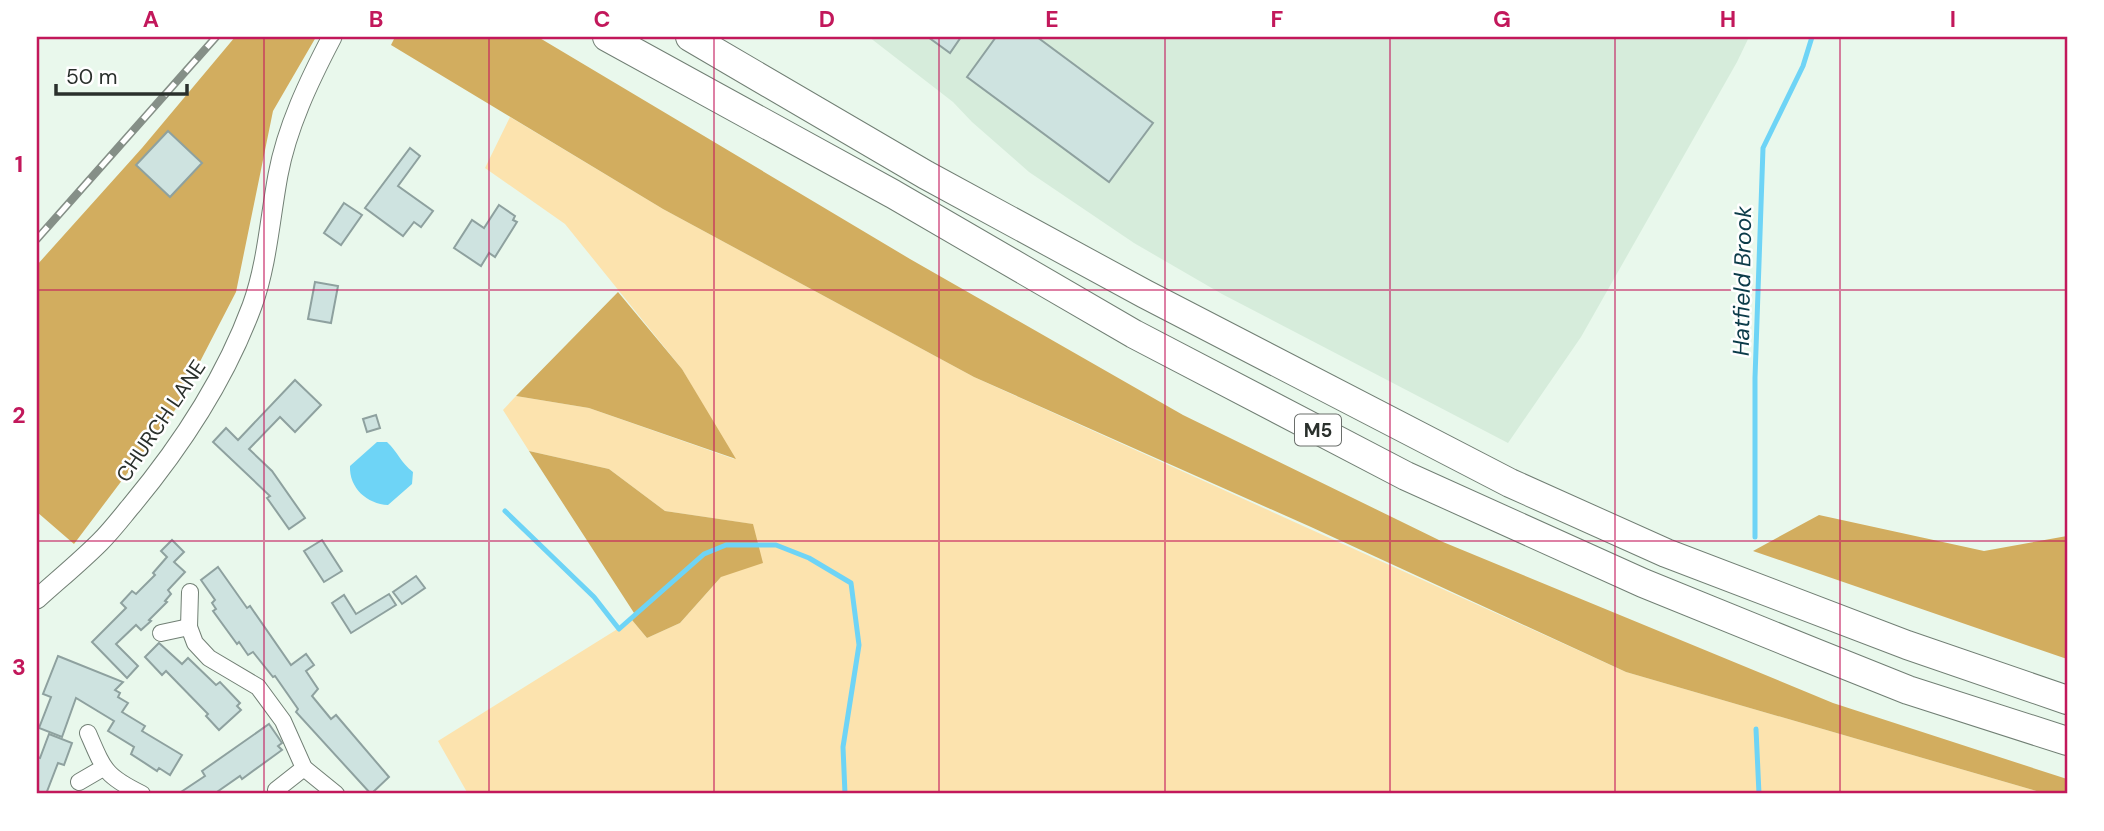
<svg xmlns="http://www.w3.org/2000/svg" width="2104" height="831" viewBox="0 0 2104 831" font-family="'DM Sans',sans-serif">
  <rect width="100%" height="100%" fill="#e9f8ec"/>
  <path fill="#d6ecdb" d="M869,37H1749L1737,62L1581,337L1508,443L1222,294L1134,243L1029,172L972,122L953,102Z"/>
  <path fill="#fce3ae" d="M510,117L663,209L974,377L1626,672L2047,794H468L438,741L632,620L647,638L680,623L721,577L752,524L665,511L609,469L529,451L503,410L516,396L589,408L734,459L682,369L565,224L485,168Z"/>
  <g fill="#d2ad5f">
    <path d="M235,37H316L273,111L236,292L175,410L74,544L37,512V265L142,148Z"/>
    <path d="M395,37H538L910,259L1183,415L1443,542L1833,703L2067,779V794H2047L1626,672L1311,527L974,377L663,209L391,45Z"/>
    <path d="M618,292L682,369L736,459L589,408L516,396Z"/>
    <path d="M529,451L609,469L665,511L753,524L763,563L721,577L680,623L647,638L632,620L636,616Z"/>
    <path d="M1819,515L1984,551L2067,536V659L1753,551Z"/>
  </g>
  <path fill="#6ed4f6" d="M377,442H387C397,451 401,463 413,472L412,484L388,505C367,504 349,488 350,466Z"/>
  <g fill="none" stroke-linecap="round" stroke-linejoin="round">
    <g stroke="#6ed4f6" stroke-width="5">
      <path d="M505,511L594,597L619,629L704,554L726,545H776L809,558L851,583L859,645L843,747L845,794"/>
      <path d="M1755,537V378L1763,148L1803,66L1812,37"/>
      <path d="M1756,729L1759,794"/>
    </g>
  </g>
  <g fill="#cee3e0" stroke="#8ea19f" stroke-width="2">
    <path d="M928,37H961L950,53Z"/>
    <path d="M996,37H1037L1153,123L1109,182L967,77Z"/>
    <path d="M168,131L202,163L170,197L136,165Z"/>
    <path d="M410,148L420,156L398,186L433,211L421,227L414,222L403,236L365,208Z"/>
    <path d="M344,203L362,215L341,245L324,233Z"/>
    <path d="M499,205L515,216L513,220L517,222L495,257L489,253L481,266L454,248L472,220L484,228Z"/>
    <path d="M315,282L338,286L331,323L308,319Z"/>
    <path d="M295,380L321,405L295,432L280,417L249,449L272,471L305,518L289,529L267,498L270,496L213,442L226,428L238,440Z"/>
    <path d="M376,415L380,428L367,432L363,419Z"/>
    <path d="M172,540L184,552L174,562L185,572L168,590L171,594L165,601L167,602L149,620L151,621L141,630L136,625L116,644L138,666L127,678L92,642L126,608L121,603L132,591L136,594L155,575L153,573L167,557L161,551Z"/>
    <path d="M322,540L342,571L324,582L304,551Z"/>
    <path d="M218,567L247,608L250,606L291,665L306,654L314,665L306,671L318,689L312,696L331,719L336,715L389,777L371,794L296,712L298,709L275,676L273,677L253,652L248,655L239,642L237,644L213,611L216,609L212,603L215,600L201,580Z"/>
    <path d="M416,576L425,588L402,604L393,592Z"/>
    <path d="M389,594L396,605L351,633L332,603L344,595L356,614Z"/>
    <path d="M159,643L182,664L188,658L216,685L220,682L240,703L237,706L241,710L219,730L206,716L208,714L166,671L162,675L145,657Z"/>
    <path d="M58,656L123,682L115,690L120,693L118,697L128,703L122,712L145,726L142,731L182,755L170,775L159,768L157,771L131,754L134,747L108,731L114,721L76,698L62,737L39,728L51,697L43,694Z"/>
    <path d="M269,724L278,737L282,743L278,746L282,750L242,779L240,776L214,794H178L205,776L202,771Z"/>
    <path d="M49,734L72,743L64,765L58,763L46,794H37V757L40,758Z"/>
  </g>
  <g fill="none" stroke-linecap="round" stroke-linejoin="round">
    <defs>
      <g id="minor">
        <path d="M190,592L189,627L195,643L209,658L258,687L283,721L304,768L336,794"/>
        <path d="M161,633L189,627"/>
        <path d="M88,733C104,770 105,776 142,794"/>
        <path d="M79,782L103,768"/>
        <path d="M276,790L304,768"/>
      </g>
      <path id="tertiary" d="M37,599C58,580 80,562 100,542C111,531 121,518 131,506C181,446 225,379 252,306C267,265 270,218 278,175C287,127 309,81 332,37"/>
      <g id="motorway">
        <path d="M607,37L893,194L1134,334L1406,476L1643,583L1813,652L1908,690L2067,741"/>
        <path d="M690,37L926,175L1145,294L1510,483L1666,553L1907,645L2067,700"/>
      </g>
    </defs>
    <use href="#minor" stroke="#717f74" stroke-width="18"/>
    <use href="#tertiary" stroke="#717f74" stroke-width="21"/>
    <use href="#motorway" stroke="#717f74" stroke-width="30"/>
    <use href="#minor" stroke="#fff" stroke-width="16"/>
    <use href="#tertiary" stroke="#fff" stroke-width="19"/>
    <use href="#motorway" stroke="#fff" stroke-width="28"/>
    <defs>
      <path id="rail" d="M37,239L216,37"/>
    </defs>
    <use href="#rail" stroke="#858f87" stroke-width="8"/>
    <use href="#rail" stroke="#fff" stroke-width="5" stroke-dasharray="16" stroke-linecap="butt"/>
  </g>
  <path fill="none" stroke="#c2185b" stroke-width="2" stroke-opacity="0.55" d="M264,37V794M489,37V794M714,37V794M939,37V794M1165,37V794M1390,37V794M1615,37V794M1840,37V794M37,290H2067M37,541H2067"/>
  <g text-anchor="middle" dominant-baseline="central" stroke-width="5" stroke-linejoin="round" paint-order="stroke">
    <rect fill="#fff" stroke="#6a6e6b" stroke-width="2" x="1295" y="414.5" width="46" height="31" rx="5"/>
    <g font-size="19" font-weight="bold" fill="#2a302c">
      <text x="1318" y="430">M5</text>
    </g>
    <g font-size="21" fill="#2a302c" stroke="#fff">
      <text transform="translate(161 421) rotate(-56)">CHURCH LANE</text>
    </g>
    <g font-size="23" font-style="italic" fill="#0b3b49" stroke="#fff">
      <text transform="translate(1742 281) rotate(-89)">Hatfield Brook</text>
    </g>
  </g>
  <rect width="2104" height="831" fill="none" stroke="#ffffff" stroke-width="77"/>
  <path d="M56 84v10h131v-10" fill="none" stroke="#2a302c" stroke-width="3.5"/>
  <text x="66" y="84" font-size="21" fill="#2a302c" stroke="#ffffff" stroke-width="5" paint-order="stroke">50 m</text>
  <rect x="38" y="38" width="2028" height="754" fill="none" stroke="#c2185b" stroke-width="2.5"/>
  <g font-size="23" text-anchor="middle" font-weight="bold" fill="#c2185b">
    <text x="151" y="27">A</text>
    <text x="376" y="27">B</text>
    <text x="602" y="27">C</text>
    <text x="827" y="27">D</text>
    <text x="1052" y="27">E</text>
    <text x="1277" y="27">F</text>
    <text x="1502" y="27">G</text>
    <text x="1728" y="27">H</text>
    <text x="1953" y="27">I</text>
    <text x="19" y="172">1</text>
    <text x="19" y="423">2</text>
    <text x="19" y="675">3</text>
  </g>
</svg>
